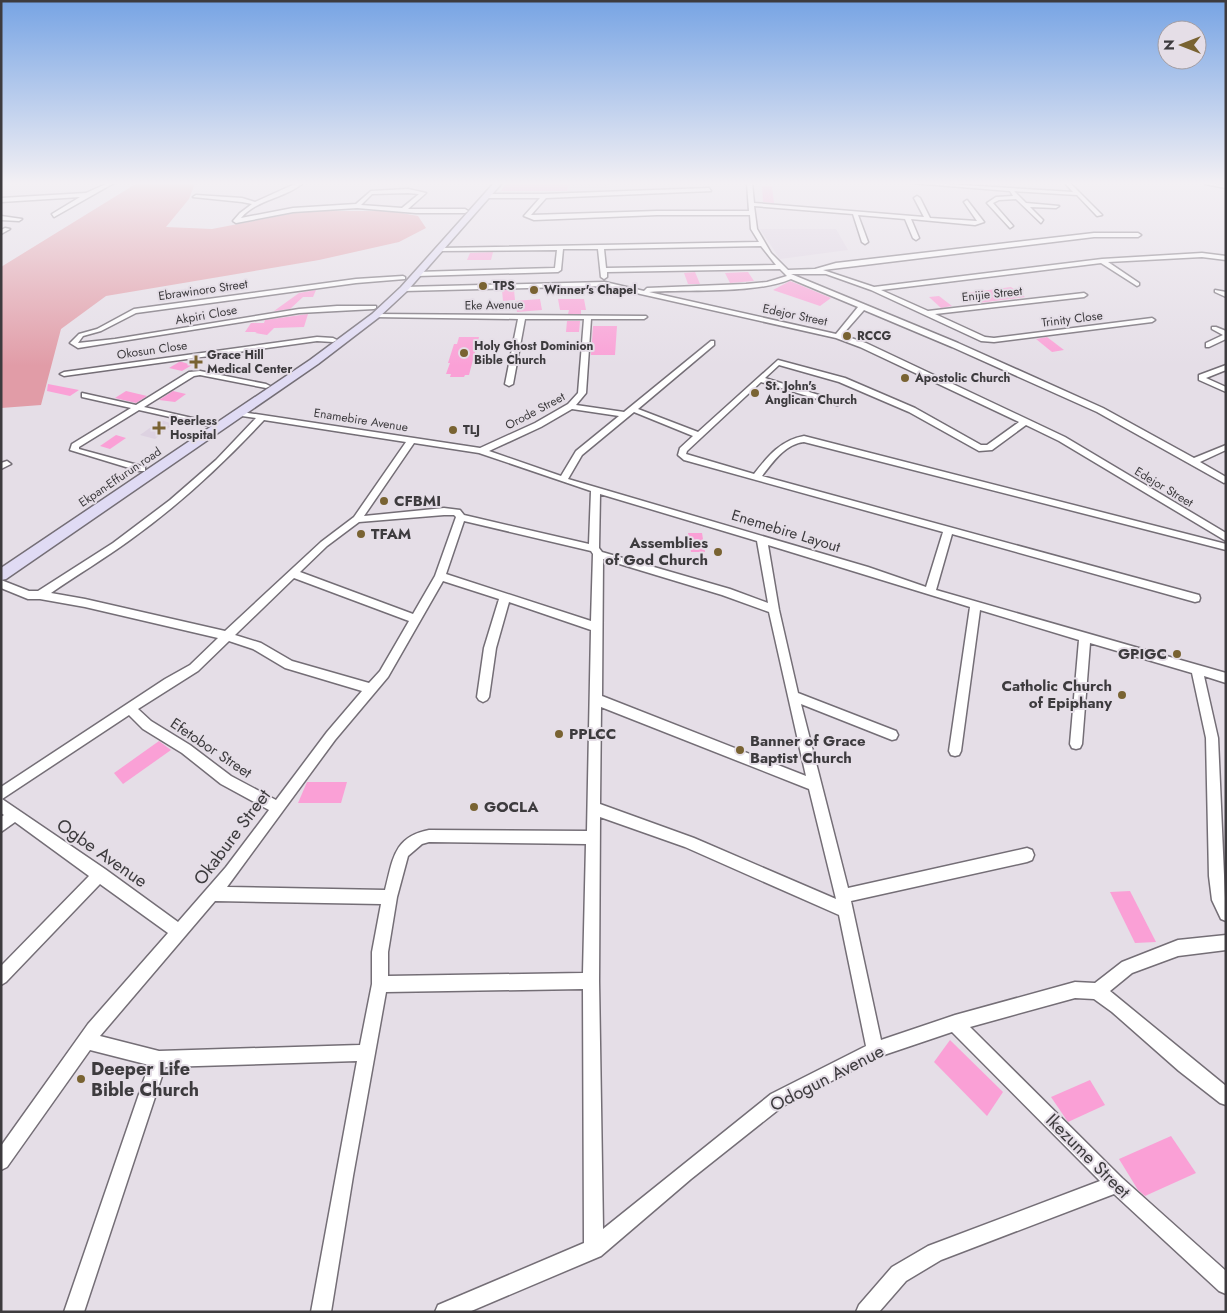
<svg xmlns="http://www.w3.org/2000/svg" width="1227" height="1313" viewBox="0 0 1227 1313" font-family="Jost,sans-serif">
  <rect width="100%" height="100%" fill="#e5dee7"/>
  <g fill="#ddd2e1">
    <path d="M563,183H608L611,192L567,193L570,183Z"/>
    <path d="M760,229H836L848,250L780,259Z"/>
    <path d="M161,420L173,424L155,439L140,435Z"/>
  </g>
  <path fill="#e19ca7" d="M155,183H195L189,199L166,227L212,229L304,211H391L418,216L426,228L399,242L319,260L106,296L61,329L41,405L1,408V267L134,185Z"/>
  <g fill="#faa0d6">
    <path d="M506,183H570L567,191H501Z"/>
    <path d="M762,186H772L774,203L763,202Z"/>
    <path d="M493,252L491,260H467L470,253Z"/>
    <path d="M695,272L700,284H688L684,273Z"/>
    <path d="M748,272L754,281L730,283L725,273Z"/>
    <path d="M790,281L800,285L831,298L820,306L773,290Z"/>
    <path d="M1011,287L1025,297L979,303L966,293Z"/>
    <path d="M316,290L313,297H303L290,309L274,311L299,293Z"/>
    <path d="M502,290H514L515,300L503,301Z"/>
    <path d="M939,296L952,306L941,308L929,297Z"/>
    <path d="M540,299L542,310L517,312L515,301Z"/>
    <path d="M558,299H584L586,310H581V314H568L569,310H560Z"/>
    <path d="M308,314L304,327L274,328L267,335L255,333L257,332H245L251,323H264L265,320Z"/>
    <path d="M567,321H580L579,332H566Z"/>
    <path d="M593,326H617L615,355H591Z"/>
    <path d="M459,337H479L469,375H465L464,377H450L451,374H446L450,363H448L454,344H457Z"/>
    <path d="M1047,337L1064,350L1052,352L1036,339Z"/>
    <path d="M179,362H182L192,365L182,371L169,368Z"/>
    <path d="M48,384L79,390L70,396L47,391Z"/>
    <path d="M126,391L147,396L136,403L115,398Z"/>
    <path d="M173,391L186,394L175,402L159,400Z"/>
    <path d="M116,435L126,438L110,449L100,446Z"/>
    <path d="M688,533H702L705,552H691Z"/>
    <path d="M159,741L171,750L123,784L114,773Z"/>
    <path d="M307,782H347L341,803H298Z"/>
    <path d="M1130,891L1156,942L1135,943L1110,892Z"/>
    <path d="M950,1040L1003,1092L987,1116L934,1062Z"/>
    <path d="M1090,1080L1105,1105L1068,1122L1051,1097Z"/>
    <path d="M1171,1136L1196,1173L1145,1196L1138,1190L1119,1159Z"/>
  </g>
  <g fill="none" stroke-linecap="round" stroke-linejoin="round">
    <defs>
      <g id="minor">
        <path d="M108,183H114L54,217L52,214L80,197L1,202V198L86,193Z"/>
        <path d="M297,183H303C284,199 257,199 241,218L293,208L356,204L371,191L408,189L426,193L408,209H465L468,211L465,213H416L357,208L293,212L236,223L233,221L240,213L252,204L242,202L193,197L196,195L242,198L255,202ZM408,193L419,194L402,208L361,205L372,194Z"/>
        <path d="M747,183H752L754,203L924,217L914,198L917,196L920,198L930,218L977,221L964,202L967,200L984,222L975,225L911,219L919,238L916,240L913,238L905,219L858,215L868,242L865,244L862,242L853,214L754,206L757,229L771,253L788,270L815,269L836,263L1094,233H1138L1141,235L1138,237H1094L823,270L874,287L1102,259L1202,253L1226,256V260L1202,257L1108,262L1139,283V285L1137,286L1101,263L881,290L928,311L1084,293L1087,295L1084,297L935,314L985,337L994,338L1152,318L1155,320L1152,322L994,342L981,341L871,290L826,274H791L958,343L1103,408L1194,458L1226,445V450L1200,462L1226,477V482L1224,483L1097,412L952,347L864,310L842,335L866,343L1065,437L1226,533V541L1059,441L1026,425L992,450L979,451L909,412L839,382L779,365L765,378L844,403L837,405L761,382L687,451L686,454L754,474C768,456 781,440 804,436L1226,544V550L804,442C785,444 773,462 762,476L1199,595L1200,598L1199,601L1195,602L952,534L936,590L1226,673V683L1204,676L1218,738L1226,921L1221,919L1212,900L1209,876L1206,738L1192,673L1090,643L1082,744L1080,748L1076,749L1072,748L1070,744L1079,640L980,610L961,751L959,755L955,756L951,755L949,751L970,607L768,545L779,610L798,693L896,731L898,735L896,739L892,740L801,704L848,888L1027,848L1032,850L1034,855L1032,860L1027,862L851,901L881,1040L955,1015L1075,982L1095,983L1122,962L1178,940L1226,935V950L1178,956L1132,973L1110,991L1226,1086V1105L1220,1103L1179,1071L1112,1012L1094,999L1075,998L970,1027L1122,1178L1226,1271V1294L1219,1291L1114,1194L941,1260L906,1281L879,1312H856L859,1305L892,1267L928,1246L1100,1181L952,1032L878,1057L783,1106L691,1179L601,1256L469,1312H435L438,1305L584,1243L583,989L386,992L353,1176L331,1312H311L357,1061L165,1067L84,1312H64L149,1065L90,1050L7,1167L1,1170V1146L88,1024L168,933L100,884L6,982L1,985V966L89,876L15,822L1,832V817L4,815L1,813V787L165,679L190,665L218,638L85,607L40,599H28L1,588V580L29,591H38L113,543L170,500L216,460L256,418L235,415V411L480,448L535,423L568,404L578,393L584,319H525L513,384L509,386L505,384L518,319L373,317V315L375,314L646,316L647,317L644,319H591L586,393L576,405L624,412L711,341H714V345L638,409L698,432L778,360L845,378L915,408L981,445H987L1019,422L860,347L836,338L605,286L404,291L401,289L404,287L605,282L644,291L647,288L746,284L767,282L787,276L780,269L607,272V277L604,279L601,277L598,249H563L561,270L558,272L417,276L414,274L417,272L555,268L557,250L437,251V249L439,248L759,242L751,229L750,215H657L534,220L524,216L540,198H486L483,196L486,194H544L709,188L711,191L546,198L531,215L657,211H749ZM761,246L776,265L606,268L604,249ZM791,279L858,307L836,334L649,292C688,289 757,294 791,279ZM572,409L619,416L576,451L561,476L489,451L541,427ZM634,412L693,436L680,448L678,455L684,460L943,532L926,587L868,567L568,479L582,455ZM264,420L406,442L354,517L321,542L225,631L85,599L51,593C77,575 104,559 130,540C179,505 223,464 264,420ZM414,443L479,453L591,491L589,544L464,515L460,510L444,508L364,516ZM600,494L757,541L768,603L730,589L602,552L599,548ZM444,515H454L456,517L435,576L413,614L300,572L327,546L359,522ZM464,521L591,551L593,554L591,621L446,574ZM603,559L722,595L769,612L806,776L602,696ZM294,578L409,621L380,671L369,683L292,661L261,643L235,635ZM443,581L499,599L484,648L477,697L479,700L483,702L487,700L489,697L496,648L509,602L591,630L587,831L429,830C393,837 393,860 385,890L227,887L335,740L388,677ZM229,641L253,649L285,668L362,691L327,732L276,800L231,776L190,745L151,721L138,709L198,671ZM601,707L809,789L836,899L694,838L600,804ZM129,715L143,729L182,753L221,784L269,810L226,867L178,922L105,869L2,799ZM600,817L685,847L839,915L866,1046L771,1094L603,1229L599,981ZM429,842L586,844L583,973L388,976V952L397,897L408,856L422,844ZM215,901L381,904L372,952V984L360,1045L159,1051L100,1036Z"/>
        <path d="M912,183H930L1073,192L1065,183H1070L1102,215L1097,216L1077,195L1014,191L1026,203L1059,206L1056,208L1030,207L1043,220L1041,223L1016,199L999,200L993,203L1013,226L1010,228L987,203L996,197L1013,196L1010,191Z"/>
        <path d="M1204,183L1226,185V188L1205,184Z"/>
        <path d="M1,216L22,219L19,221L1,220Z"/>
        <path d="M5,228L10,229L1,234V230Z"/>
        <path d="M403,276L405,277V279L356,283L136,313L101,331L83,336L78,343L115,339L299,309L337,306H376V308L374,309L299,313L78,348L70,343L79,334L97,329L134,309L356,279Z"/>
        <path d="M1215,290L1226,292V297L1215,292Z"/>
        <path d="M1212,327H1216L1226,331V339L1209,347H1206V343L1223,335L1212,329Z"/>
        <path d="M317,337L333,338L337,340L333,342L317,341L64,376L60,374L64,372Z"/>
        <path d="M1226,365V370L1206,378L1226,387V392L1199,380V375Z"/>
        <path d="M200,371L266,384L270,386L266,388L200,375L194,376L144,407L210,422V426L139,410L79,447V449L145,467V471H139L70,450L72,444L131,408L82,397V393L136,405L189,372Z"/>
        <path d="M7,461L11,464L1,469V463Z"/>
      </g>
      <path id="secondary" d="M494,183H502L407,291L378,318L318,364L6,579L1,580V568L310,360L372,314L401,287Z"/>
    </defs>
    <use href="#minor" stroke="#746e76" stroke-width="3"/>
    <use href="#secondary" stroke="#746e76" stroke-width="3"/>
    <use href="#minor" fill="#fff" fill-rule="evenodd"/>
    <use href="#secondary" fill="#e0dbf4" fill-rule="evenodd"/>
  </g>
  <linearGradient id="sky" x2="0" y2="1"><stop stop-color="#77a4e4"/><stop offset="0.5" stop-color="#f3f0f4"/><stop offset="1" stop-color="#f3f0f4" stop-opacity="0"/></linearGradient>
  <rect width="1227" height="366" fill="url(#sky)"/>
  <g fill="#796332" stroke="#e5dee7" stroke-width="2">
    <circle cx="483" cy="286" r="5"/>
    <circle cx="534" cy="290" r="5"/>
    <circle cx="847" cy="336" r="5"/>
    <circle cx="464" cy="353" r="5"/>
    <path d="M193.5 354.5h5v5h5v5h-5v5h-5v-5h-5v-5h5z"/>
    <circle cx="905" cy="378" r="5"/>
    <circle cx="755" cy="393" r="5"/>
    <path d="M156.5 420.5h5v5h5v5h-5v5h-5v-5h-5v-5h5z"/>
    <circle cx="453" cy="430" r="5"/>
    <circle cx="384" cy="501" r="5"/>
    <circle cx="361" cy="534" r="5"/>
    <circle cx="718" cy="552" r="5"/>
    <circle cx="1177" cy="654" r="5"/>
    <circle cx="1122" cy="695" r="5"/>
    <circle cx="559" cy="734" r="5"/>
    <circle cx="740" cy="750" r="5"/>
    <circle cx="474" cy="807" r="5"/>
    <circle cx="81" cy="1079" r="5"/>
  </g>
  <g text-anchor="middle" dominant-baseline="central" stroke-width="4" stroke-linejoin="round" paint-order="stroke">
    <g font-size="12" font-weight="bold" fill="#3d3b3e" stroke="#e5dee7" text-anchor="start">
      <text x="493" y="286">TPS</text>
      <text x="544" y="290">Winner's Chapel</text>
      <text x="857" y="336">RCCG</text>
      <text x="474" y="346">Holy Ghost Dominion<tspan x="474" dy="14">Bible Church</tspan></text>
      <text x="207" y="355">Grace Hill<tspan x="207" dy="14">Medical Center</tspan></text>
      <text x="915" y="378">Apostolic Church</text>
      <text x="765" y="386">St. John's<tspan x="765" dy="14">Anglican Church</tspan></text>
      <text x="170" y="421">Peerless<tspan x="170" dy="14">Hospital</tspan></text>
      <text x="463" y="430">TLJ</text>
    </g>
    <g font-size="12" fill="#3d3b3e" stroke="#e5dee7">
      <text transform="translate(203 290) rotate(-8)">Ebrawinoro Street</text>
      <text transform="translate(992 294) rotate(-6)">Enijie Street</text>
      <text transform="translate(494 305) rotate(-1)">Eke Avenue</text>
      <text transform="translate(206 315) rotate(-10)">Akpiri Close</text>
      <text transform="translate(795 315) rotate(12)">Edejor Street</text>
      <text transform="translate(1072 319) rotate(-7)">Trinity Close</text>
      <text transform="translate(152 350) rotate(-8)">Okosun Close</text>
      <text transform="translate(535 411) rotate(-28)">Orode Street</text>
      <text transform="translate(361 420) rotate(9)">Enamebire Avenue</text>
      <text transform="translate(120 477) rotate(-34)">Ekpan-Effurun road</text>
      <text transform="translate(1164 487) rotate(31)">Edejor Street</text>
    </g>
    <g font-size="15" font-weight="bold" fill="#3d3b3e" stroke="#e5dee7" text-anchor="start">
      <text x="394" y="501">CFBMI</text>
      <text x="371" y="534">TFAM</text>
      <text x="708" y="543" text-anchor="end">Assemblies<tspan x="708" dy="17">of God Church</tspan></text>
      <text x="1167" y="654" text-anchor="end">GPIGC</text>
      <text x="1112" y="686" text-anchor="end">Catholic Church<tspan x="1112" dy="17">of Epiphany</tspan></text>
      <text x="569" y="734">PPLCC</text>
      <text x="750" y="741">Banner of Grace<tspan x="750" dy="17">Baptist Church</tspan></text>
      <text x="484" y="807">GOCLA</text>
    </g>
    <g font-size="15" fill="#3d3b3e" stroke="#e5dee7">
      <text transform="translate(786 531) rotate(17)">Enemebire Layout</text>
      <text transform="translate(211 748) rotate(34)">Efetobor Street</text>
    </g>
    <g font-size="18" fill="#3d3b3e" stroke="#e5dee7">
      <text transform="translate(232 837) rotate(-53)">Okabure Street</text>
      <text transform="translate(102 853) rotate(35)">Ogbe Avenue</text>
      <text transform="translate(827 1078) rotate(-27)">Odogun Avenue</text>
      <text transform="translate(1088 1156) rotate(45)">Ikezume Street</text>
    </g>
    <g font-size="18" font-weight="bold" fill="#3d3b3e" stroke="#e5dee7" text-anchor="start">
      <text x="91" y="1069">Deeper Life<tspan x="91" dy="21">Bible Church</tspan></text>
    </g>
  </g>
  <rect width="1227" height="1313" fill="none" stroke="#3d3b3e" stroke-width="5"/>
  <g transform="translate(1182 45) rotate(270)"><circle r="24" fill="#e5dee7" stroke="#a29da3"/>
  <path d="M0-4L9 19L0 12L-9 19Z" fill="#796332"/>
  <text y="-8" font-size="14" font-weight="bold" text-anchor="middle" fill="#3d3b3e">N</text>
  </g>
</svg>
